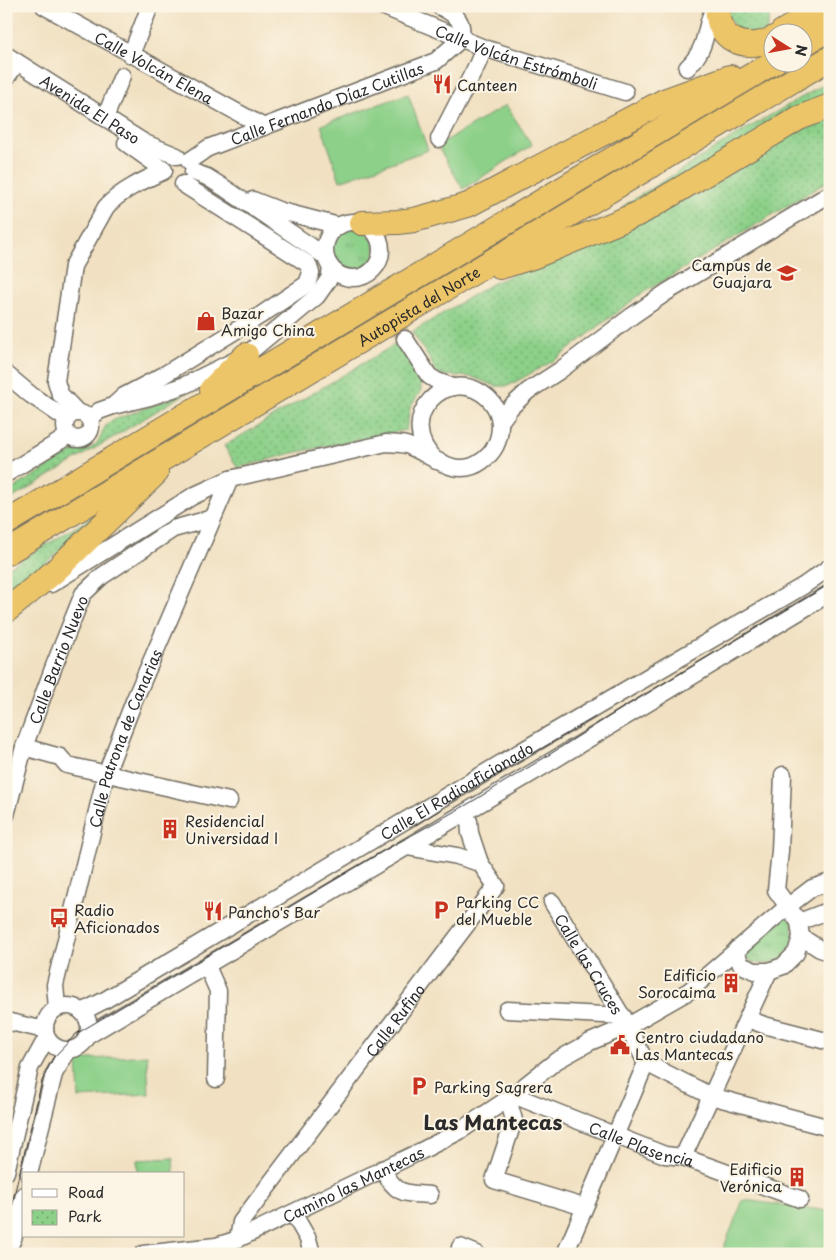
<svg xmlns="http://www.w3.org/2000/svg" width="836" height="1260" viewBox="0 0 836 1260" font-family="'Playpen Sans',sans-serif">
  <defs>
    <pattern id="grass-tufts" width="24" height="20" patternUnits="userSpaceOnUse" patternTransform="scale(1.25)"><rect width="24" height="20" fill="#8cd089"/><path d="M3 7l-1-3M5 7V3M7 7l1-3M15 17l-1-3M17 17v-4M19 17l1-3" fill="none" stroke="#73a970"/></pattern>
    <pattern id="park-dots" width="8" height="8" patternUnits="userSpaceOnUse" patternTransform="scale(1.25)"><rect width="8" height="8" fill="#8cd089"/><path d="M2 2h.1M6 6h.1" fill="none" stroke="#73a970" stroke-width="1.8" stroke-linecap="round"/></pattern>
  </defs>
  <rect width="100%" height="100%" fill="#fcf5e5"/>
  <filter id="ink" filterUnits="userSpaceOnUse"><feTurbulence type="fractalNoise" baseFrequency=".02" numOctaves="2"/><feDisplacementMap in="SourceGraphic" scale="10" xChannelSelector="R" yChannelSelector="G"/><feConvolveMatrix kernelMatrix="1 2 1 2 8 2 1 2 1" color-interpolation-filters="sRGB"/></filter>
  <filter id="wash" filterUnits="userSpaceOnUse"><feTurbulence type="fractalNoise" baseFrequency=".0096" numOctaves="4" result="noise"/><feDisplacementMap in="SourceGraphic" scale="20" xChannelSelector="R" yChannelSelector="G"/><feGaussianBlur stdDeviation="1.12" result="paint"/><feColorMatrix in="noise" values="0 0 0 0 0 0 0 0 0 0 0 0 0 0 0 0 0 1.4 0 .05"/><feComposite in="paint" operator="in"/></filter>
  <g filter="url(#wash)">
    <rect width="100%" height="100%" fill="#f1e1c2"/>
    <g fill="url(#grass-tufts)" stroke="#5c7e5a">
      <circle cx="353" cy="250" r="22"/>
      <path d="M785,917L792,921L794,940L784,958L767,964L752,962L744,956L745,952Z"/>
    </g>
    <g fill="url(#park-dots)" stroke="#5c7e5a">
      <path d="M726,6H777L770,15L766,32L739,36L725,8Z"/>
      <path d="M830,81V100L626,212L623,206L743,131Z"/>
      <path d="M830,114V180L638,296L555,360L508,386H496L472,377L443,375L435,372L431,361L412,332L493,283L534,266Z"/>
      <path d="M399,342L421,382V390L410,408L406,430L293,453L238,468L224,446Z"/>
      <path d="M188,392L6,502V493C28,480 50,465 72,452C79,449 87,452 94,446C104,437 100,429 111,421Z"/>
      <path d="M109,507L97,519L6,597V569Z"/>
    </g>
    <g fill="#8cd089" stroke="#5c7e5a">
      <path d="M408,94L428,150L340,181L321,125Z"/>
      <path d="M506,105L532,145L463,189L440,150L442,143Z"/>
      <path d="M147,1055L149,1094L79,1098L77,1060Z"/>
      <path d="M173,1158L174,1174H138L137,1160Z"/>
      <path d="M743,1200L830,1211V1254H721Z"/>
    </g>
  </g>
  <g filter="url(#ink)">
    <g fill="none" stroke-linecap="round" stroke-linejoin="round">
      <path stroke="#c9bda4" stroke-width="16" stroke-dasharray="16 8" stroke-linecap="butt" d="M373,286L405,339"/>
      <defs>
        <g id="minor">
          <path id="s1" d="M44,6L264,127"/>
          <path id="s2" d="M382,6L484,48L625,92"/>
          <path d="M439,6C455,15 464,18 461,39"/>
          <path id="s3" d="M6,55L145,143L177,156"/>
          <path d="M131,55L150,6"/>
          <path d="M687,68C709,46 703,32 714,7"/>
          <path d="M6,78L12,70"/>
          <path d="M105,118L122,76"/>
          <path d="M439,139L477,65L484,48"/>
          <path d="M126,143L164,170"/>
          <path id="s4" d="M189,161L208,148L436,61L461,39"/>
          <path d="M193,172L207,177L226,189L325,256"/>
          <path d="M253,200L281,211L339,226"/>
          <circle cx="353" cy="250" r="28"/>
          <path d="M405,339L429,376L437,381L453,387"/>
          <path d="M6,374L31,395L66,419"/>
          <path d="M113,406L124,396L162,376L261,315L307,284L311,273L308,264L183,184"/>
          <path d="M77,412L60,394L56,381L73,266L106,207C120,191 144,180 164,171"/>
          <circle cx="78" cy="426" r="13"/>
          <path d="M89,419L99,411L113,406L150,397L185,385L246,355L317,296L329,279L331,269"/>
          <path d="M500,422L511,407L528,391L559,371L632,316L667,292L830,194"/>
          <path d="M6,474L60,441L68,435"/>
          <path d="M51,584L193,496L230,479L386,443C393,444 402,443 409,446C433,456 456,480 482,461C495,452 500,440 500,425C500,415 495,405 488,398C449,362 391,418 436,461"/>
          <path d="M24,747L60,757L67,765L229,801"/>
          <path id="s5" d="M6,815L24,747L54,666L83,594L102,576L173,529L213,518"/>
          <path d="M469,821L470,833L480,863"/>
          <path id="s6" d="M552,902L628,1026L646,1063L565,1254"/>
          <path d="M799,922L830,910"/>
          <path d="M801,937L820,949L830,952"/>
          <path d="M737,949V954L741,965L755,971H769L783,966L796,953L801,937L799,922L776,890L780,851L783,775"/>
          <path d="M207,966L218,991L216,1079"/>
          <circle cx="67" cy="1028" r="22"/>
          <path id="s7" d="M57,1008L55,985L106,774L134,701L230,479"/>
          <path d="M507,1010L623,1016"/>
          <path id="s8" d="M82,1012L105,1000L535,743L803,586L830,567"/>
          <path d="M748,1019L764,1025L830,1042"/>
          <path d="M6,1021L36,1028H45"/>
          <path d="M87,1036L547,764L830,593"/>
          <path d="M646,1063L711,1096L830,1128"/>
          <path id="s9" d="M513,1095L665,1155L683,1157L800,1199"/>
          <path d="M508,1099L514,1120L494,1180L584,1207"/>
          <path d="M683,1157L769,971"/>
          <path d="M382,1169C397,1195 402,1193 430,1195"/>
          <path d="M6,1172L30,1068L47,1037"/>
          <path d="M29,1174L54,1074L68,1050"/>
          <path d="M293,1213L308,1239L312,1254"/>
          <path id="s10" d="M238,1239L241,1222L496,886L480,863L457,856L407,847"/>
          <path d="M460,1247L477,1254"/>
          <path d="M6,1253L13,1239L24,1195"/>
          <path id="s11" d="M143,1254L216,1246L238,1239L421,1151L458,1132L508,1099L556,1061L590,1042L628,1026L689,991L787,907L812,888L830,882"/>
        </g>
        <g id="highway">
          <path d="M718,6C714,40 747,53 774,38"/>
          <path d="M782,32L825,6"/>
          <path d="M804,44L830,28"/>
          <path d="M362,223L398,222L414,220L468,205L664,101L730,77"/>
          <path d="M500,267L535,256L640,213L799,118L830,106"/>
          <path d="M212,389L246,355"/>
          <path d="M6,523L774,62"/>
          <path id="s12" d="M6,553L830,58"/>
          <path d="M6,611L55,571L156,473"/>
        </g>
      </defs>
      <use href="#minor" stroke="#706b60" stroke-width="19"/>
      <use href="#highway" stroke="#706b60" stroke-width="26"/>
      <use href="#minor" stroke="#fff" stroke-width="16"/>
      <use href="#highway" stroke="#edc569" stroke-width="24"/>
      <g stroke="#2b2b2b" stroke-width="1">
        <path d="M416,825L462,795L595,717"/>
        <path d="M6,1228L42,1081L53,1058L76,1034L385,850L468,804L544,758L627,705L830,584"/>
      </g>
    </g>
  </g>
  <defs>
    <symbol id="restaurant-bare" viewBox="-9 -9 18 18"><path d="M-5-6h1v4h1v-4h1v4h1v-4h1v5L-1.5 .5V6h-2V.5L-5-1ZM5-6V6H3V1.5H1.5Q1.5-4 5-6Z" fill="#c8321e" stroke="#fcf5e5" stroke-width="2.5" paint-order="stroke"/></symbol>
    <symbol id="university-bare" viewBox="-9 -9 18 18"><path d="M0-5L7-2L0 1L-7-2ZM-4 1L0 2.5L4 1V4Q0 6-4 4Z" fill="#c8321e" stroke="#fcf5e5" stroke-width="2.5" paint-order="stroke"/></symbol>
    <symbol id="shop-bare" viewBox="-9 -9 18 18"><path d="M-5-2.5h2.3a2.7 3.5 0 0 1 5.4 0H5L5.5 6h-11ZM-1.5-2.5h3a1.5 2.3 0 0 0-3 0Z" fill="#c8321e" stroke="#fcf5e5" stroke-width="2.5" paint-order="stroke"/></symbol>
    <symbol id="building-bare" viewBox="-9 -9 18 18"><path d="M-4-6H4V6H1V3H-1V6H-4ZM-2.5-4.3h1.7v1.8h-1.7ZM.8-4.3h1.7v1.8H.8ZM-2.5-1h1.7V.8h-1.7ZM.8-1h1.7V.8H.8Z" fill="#c8321e" stroke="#fcf5e5" stroke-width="2.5" paint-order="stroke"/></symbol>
    <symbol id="parking-bare" viewBox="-9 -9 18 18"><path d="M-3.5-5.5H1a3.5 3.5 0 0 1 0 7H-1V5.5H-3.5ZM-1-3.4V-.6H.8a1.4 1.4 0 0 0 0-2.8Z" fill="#c8321e" stroke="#fcf5e5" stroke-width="2.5" paint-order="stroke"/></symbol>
    <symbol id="bus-bare" viewBox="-9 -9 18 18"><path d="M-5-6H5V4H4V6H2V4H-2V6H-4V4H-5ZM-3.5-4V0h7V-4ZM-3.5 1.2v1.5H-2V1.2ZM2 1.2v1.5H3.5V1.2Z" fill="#c8321e" stroke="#fcf5e5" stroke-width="2.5" paint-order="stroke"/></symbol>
    <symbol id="civic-bare" viewBox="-9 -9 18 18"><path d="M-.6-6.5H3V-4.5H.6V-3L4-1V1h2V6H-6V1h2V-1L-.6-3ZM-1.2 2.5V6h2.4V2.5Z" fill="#c8321e" stroke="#fcf5e5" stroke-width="2.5" paint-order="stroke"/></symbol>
  </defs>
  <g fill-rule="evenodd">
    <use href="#restaurant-bare" x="428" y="70" width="28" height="28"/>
    <use href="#university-bare" x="773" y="259" width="28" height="28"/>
    <use href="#shop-bare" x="192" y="307" width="28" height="28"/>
    <use href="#building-bare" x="156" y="815" width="28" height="28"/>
    <use href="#parking-bare" x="427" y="896" width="28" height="28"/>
    <use href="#restaurant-bare" x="199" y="897" width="28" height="28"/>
    <use href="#bus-bare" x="45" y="904" width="28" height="28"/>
    <use href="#building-bare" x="717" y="969" width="28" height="28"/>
    <use href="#civic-bare" x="606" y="1031" width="28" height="28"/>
    <use href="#parking-bare" x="405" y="1072" width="28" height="28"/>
    <use href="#building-bare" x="783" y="1163" width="28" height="28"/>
  </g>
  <g text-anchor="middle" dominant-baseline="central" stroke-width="4" stroke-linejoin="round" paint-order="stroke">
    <g font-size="15" fill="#2b2b2b" stroke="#fcf5e5">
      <text stroke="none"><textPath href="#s2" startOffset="144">Calle Volcán Estrómboli</textPath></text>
      <text stroke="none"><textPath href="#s1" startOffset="126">Calle Volcán Elena</textPath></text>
      <text stroke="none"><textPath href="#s4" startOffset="150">Calle Fernando Díaz Cutillas</textPath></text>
      <text stroke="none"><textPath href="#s3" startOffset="100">Avenida El Paso</textPath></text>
      <text stroke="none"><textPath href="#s12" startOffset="481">Autopista del Norte</textPath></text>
      <text stroke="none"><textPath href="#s5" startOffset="164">Calle Barrio Nuevo</textPath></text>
      <text stroke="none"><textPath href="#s7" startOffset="280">Calle Patrona de Canarias</textPath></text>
      <text stroke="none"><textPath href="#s8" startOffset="435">Calle El Radioaficionado</textPath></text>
      <text stroke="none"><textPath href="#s6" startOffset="72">Calle las Cruces</textPath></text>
      <text stroke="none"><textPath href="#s10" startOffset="271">Calle Rufino</textPath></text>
      <text stroke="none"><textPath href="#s9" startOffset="138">Calle Plasencia</textPath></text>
      <text stroke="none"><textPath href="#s11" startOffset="224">Camino las Mantecas</textPath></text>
    </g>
    <g font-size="15" fill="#2b2b2b" stroke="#fcf5e5" text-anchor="start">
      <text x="457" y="84">Canteen</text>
      <text x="772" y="264" text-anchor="end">Campus de<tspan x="772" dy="17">Guajara</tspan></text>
      <text x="221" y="312">Bazar<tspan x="221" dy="17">Amigo China</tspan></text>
      <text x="185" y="820">Residencial<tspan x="185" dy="17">Universidad I</tspan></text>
      <text x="456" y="901">Parking CC<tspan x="456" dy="17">del Mueble</tspan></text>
      <text x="74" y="909">Radio<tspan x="74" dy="17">Aficionados</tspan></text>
      <text x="228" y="911">Pancho's Bar</text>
      <text x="716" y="974" text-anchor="end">Edificio<tspan x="716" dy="17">Sorocaima</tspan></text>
      <text x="635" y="1036">Centro ciudadano<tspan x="635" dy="17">Las Mantecas</tspan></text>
      <text x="434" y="1086">Parking Sagrera</text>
      <text x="782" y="1168" text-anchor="end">Edificio<tspan x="782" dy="17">Verónica</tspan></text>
    </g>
    <g font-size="20" font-weight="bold" fill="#2b2b2b" stroke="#fcf5e5">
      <text x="493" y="1122">Las Mantecas</text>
    </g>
  </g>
  <rect width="836" height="1260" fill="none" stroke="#fcf5e5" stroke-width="25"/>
  <rect x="22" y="1172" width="162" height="65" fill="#fcf5e5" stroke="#a8a49b"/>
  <rect x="32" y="1189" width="25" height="8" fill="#ffffff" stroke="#a8a49b"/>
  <text x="68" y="1198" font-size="15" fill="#2b2b2b">Road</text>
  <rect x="32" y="1210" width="25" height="15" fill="url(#park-dots)" stroke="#a8a49b"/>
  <text x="68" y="1222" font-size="15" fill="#2b2b2b">Park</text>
  <g transform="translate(788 48) rotate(101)"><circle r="24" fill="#fcf5e5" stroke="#a8a49b"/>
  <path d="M0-4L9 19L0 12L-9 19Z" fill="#c8321e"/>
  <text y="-8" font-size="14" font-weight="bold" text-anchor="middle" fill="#2b2b2b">N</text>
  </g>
</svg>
